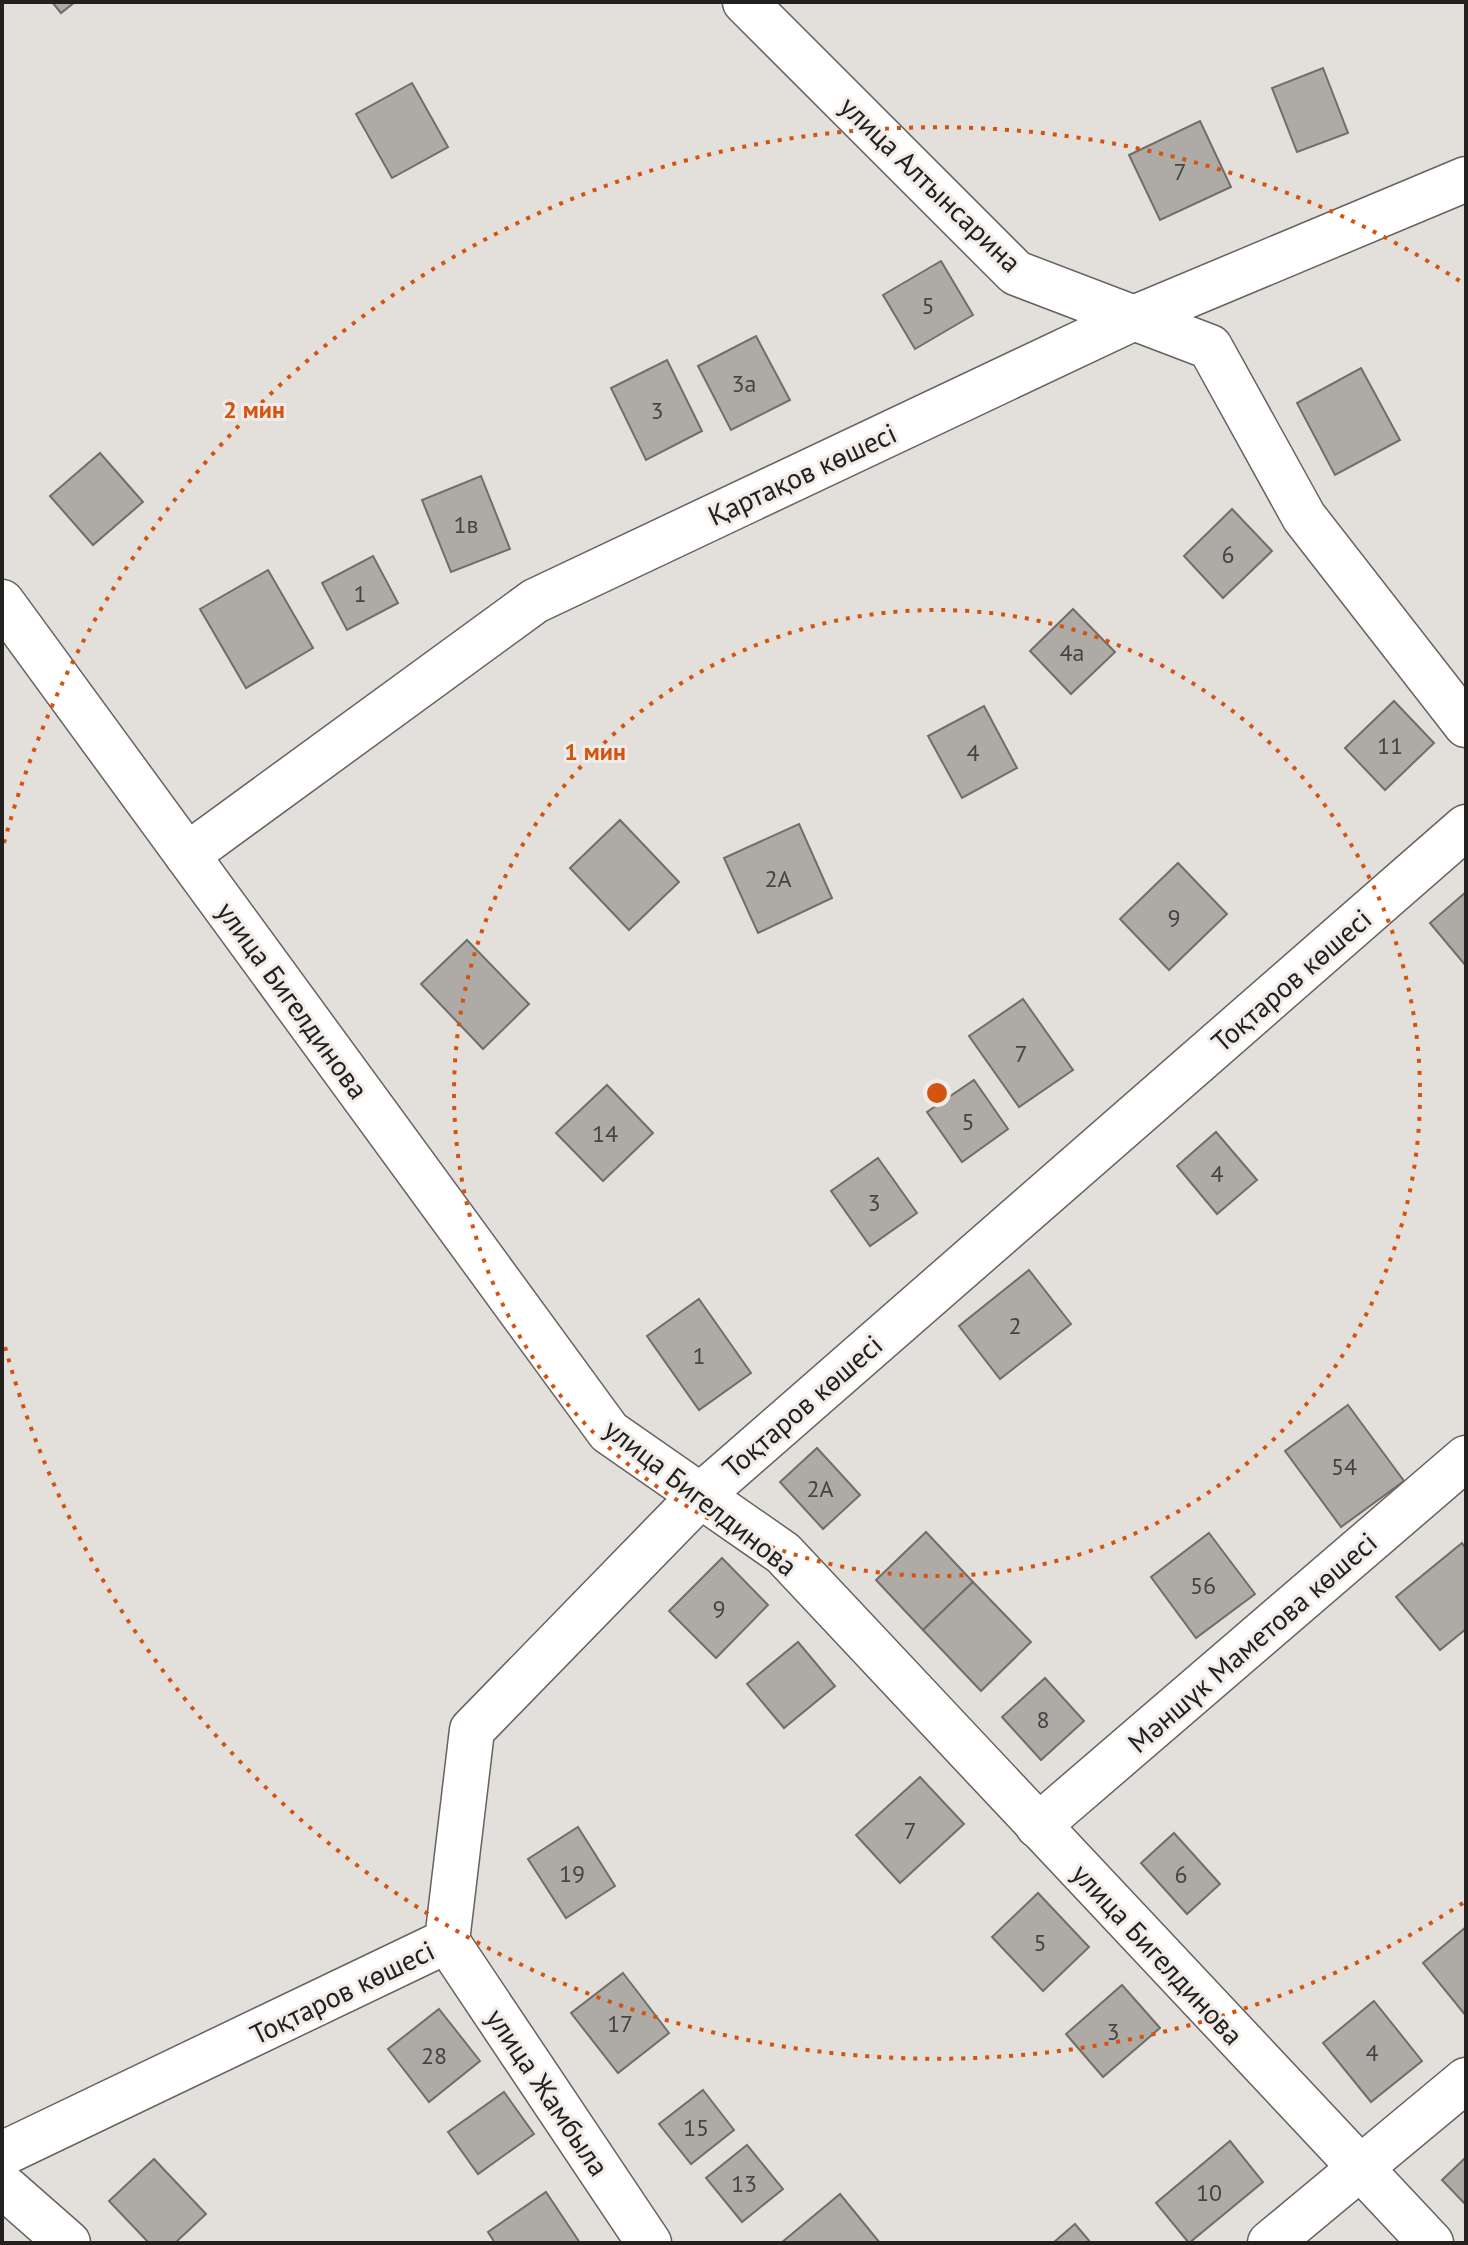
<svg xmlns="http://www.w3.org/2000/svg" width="1468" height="2245" viewBox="0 0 1468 2245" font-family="'PT Sans',sans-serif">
  <rect width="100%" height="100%" fill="#e3dfdb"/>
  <g fill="#aeaaa6" stroke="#716d69" stroke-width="2">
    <path d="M52,2H75L61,13Z"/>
    <path d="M1323,68L1348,133L1297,152L1272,88Z"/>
    <path d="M412,83L448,147L392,178L356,114Z"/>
    <path d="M1200,121L1231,187L1160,220L1129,155Z"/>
    <path d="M941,261L973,315L915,349L883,295Z"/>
    <path d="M756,336L790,400L731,430L698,366Z"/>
    <path d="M667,360L702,431L646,460L611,388Z"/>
    <path d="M1361,368L1400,440L1335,475L1297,403Z"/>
    <path d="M100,453L143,502L93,545L50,496Z"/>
    <path d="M481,476L510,549L451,572L422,500Z"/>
    <path d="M1232,509L1272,551L1223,598L1184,556Z"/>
    <path d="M373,556L398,603L347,630L322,583Z"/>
    <path d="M268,570L313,648L246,688L200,609Z"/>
    <path d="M1073,609L1115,652L1071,694L1030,651Z"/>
    <path d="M1394,701L1434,743L1385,790L1345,748Z"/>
    <path d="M984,706L1017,768L962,798L928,736Z"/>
    <path d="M620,820L679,882L629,930L570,868Z"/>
    <path d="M799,824L832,898L758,933L724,858Z"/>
    <path d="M1178,863L1227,914L1169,970L1120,919Z"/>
    <path d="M1466,892V966L1430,923Z"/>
    <path d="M467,940L529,1004L483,1049L421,984Z"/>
    <path d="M1023,999L1073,1070L1019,1107L969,1036Z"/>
    <path d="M974,1080L1008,1129L962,1162L927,1112Z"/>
    <path d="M607,1085L653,1133L603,1181L556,1133Z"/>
    <path d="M1216,1132L1257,1180L1217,1214L1177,1166Z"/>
    <path d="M878,1158L917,1213L870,1246L831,1191Z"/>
    <path d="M1029,1270L1071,1324L1000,1379L959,1326Z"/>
    <path d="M699,1299L751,1373L699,1410L647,1336Z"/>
    <path d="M1348,1405L1404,1481L1341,1527L1285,1451Z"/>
    <path d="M817,1448L860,1495L823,1529L780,1482Z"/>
    <path d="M926,1532L973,1582L923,1630L876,1580Z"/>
    <path d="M1209,1533L1255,1594L1196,1638L1151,1577Z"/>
    <path d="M1462,1543L1466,1549V1629L1440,1650L1396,1597Z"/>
    <path d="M722,1558L768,1605L716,1658L669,1611Z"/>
    <path d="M973,1582L1031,1642L981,1691L923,1630Z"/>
    <path d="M798,1642L835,1686L784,1728L747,1684Z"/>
    <path d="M1045,1678L1084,1721L1041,1760L1002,1717Z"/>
    <path d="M920,1777L964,1824L900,1883L856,1835Z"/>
    <path d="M578,1827L615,1886L566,1918L528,1859Z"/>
    <path d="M1174,1833L1220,1884L1187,1914L1141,1863Z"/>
    <path d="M1038,1893L1089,1947L1043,1991L992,1937Z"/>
    <path d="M1466,1927V2016L1423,1963Z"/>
    <path d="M623,1973L669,2033L618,2073L571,2013Z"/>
    <path d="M1122,1985L1160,2028L1103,2077L1066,2034Z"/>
    <path d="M1374,2001L1422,2061L1371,2102L1323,2043Z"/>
    <path d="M439,2009L480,2061L429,2102L388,2049Z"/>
    <path d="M703,2090L734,2130L691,2164L659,2124Z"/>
    <path d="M504,2092L534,2134L478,2174L448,2132Z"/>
    <path d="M1230,2141L1263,2182L1189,2243L1156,2203Z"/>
    <path d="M747,2145L783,2189L742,2222L706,2178Z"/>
    <path d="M1466,2157V2205L1442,2180Z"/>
    <path d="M154,2159L206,2214L175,2243H149L109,2201Z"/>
    <path d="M546,2192L580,2243H495L488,2232Z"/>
    <path d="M840,2194L880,2243H781Z"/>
    <path d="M1075,2224L1091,2243H1053Z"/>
  </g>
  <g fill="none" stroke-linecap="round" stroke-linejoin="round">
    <defs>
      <g id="minor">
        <path d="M745,2L1016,273L1210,347L1304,517L1466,725"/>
        <path d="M2,602L609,1432L783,1553L1431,2243"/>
        <path d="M187,855L535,601L1134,318L1466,179"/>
        <path d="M1038,1826L1466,1458"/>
        <path d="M447,1941L649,2243"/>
        <path d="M2,2154L447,1941L472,1730L700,1496L1466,827"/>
        <path d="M2,2185L68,2243"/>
        <path d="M1270,2243L1466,2080"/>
      </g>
    </defs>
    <use href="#minor" stroke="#66625f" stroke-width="47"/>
    <use href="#minor" stroke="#fff" stroke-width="44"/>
  </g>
  <g fill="none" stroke="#d4530e" stroke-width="4" stroke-dasharray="4 8">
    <circle cx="937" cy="1093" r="483"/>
    <path d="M1463 1903A966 966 0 0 1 4 1343M4 843A966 966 0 0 1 1463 283"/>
  </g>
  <g text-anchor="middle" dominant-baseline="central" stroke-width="6" stroke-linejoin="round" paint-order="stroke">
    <g font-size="24" fill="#464342">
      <text x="1180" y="171">7</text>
      <text x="928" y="305">5</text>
      <text x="744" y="383">3а</text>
      <text x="657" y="410">3</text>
      <text x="466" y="524">1в</text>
      <text x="1228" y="554">6</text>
      <text x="360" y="593">1</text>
      <text x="1072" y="652">4а</text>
      <text x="1390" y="745">11</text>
      <text x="973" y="752">4</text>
      <text x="778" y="878">2А</text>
      <text x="1174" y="917">9</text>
      <text x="1021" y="1053">7</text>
      <text x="968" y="1121">5</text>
      <text x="605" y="1133">14</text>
      <text x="1217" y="1173">4</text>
      <text x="874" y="1202">3</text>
      <text x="1015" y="1325">2</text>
      <text x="699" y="1355">1</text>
      <text x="1344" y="1466">54</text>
      <text x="820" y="1488">2А</text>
      <text x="1203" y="1585">56</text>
      <text x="719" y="1608">9</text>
      <text x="1043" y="1719">8</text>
      <text x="910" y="1830">7</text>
      <text x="572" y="1873">19</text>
      <text x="1181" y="1874">6</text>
      <text x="1040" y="1942">5</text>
      <text x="620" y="2023">17</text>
      <text x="1113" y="2031">3</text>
      <text x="1372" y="2052">4</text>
      <text x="434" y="2055">28</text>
      <text x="696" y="2127">15</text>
      <text x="744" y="2183">13</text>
      <text x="1209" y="2192">10</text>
    </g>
    <g font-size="28" fill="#232120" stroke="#f1ece8">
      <text transform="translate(931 184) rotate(44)">улица Алтынсарина</text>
      <text transform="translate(802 474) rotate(-25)">Қартақов көшесі</text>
      <text transform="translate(1291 980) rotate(-41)">Тоқтаров көшесі</text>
      <text transform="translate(293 1000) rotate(54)">улица Бигелдинова</text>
      <text transform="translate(802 1406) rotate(-41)">Тоқтаров көшесі</text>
      <text transform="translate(701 1497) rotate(38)">улица Бигелдинова</text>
      <text transform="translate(1252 1642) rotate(-41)">Мәншүк Маметова көшесі</text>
      <text transform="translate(1158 1954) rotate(47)">улица Бигелдинова</text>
      <text transform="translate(342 1992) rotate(-26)">Тоқтаров көшесі</text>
      <text transform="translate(548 2092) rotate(56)">улица Жамбыла</text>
    </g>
  </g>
  <circle cx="937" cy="1093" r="12" fill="#d4530e" stroke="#f1ece8" stroke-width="4"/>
  <g font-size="24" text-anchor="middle" font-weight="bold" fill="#d4530e" stroke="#f1ece8" stroke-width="6" stroke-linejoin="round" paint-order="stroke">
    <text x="254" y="418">2 мин</text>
    <text x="595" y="760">1 мин</text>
  </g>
  <rect width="1468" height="2245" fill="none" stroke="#232120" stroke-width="8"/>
</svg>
